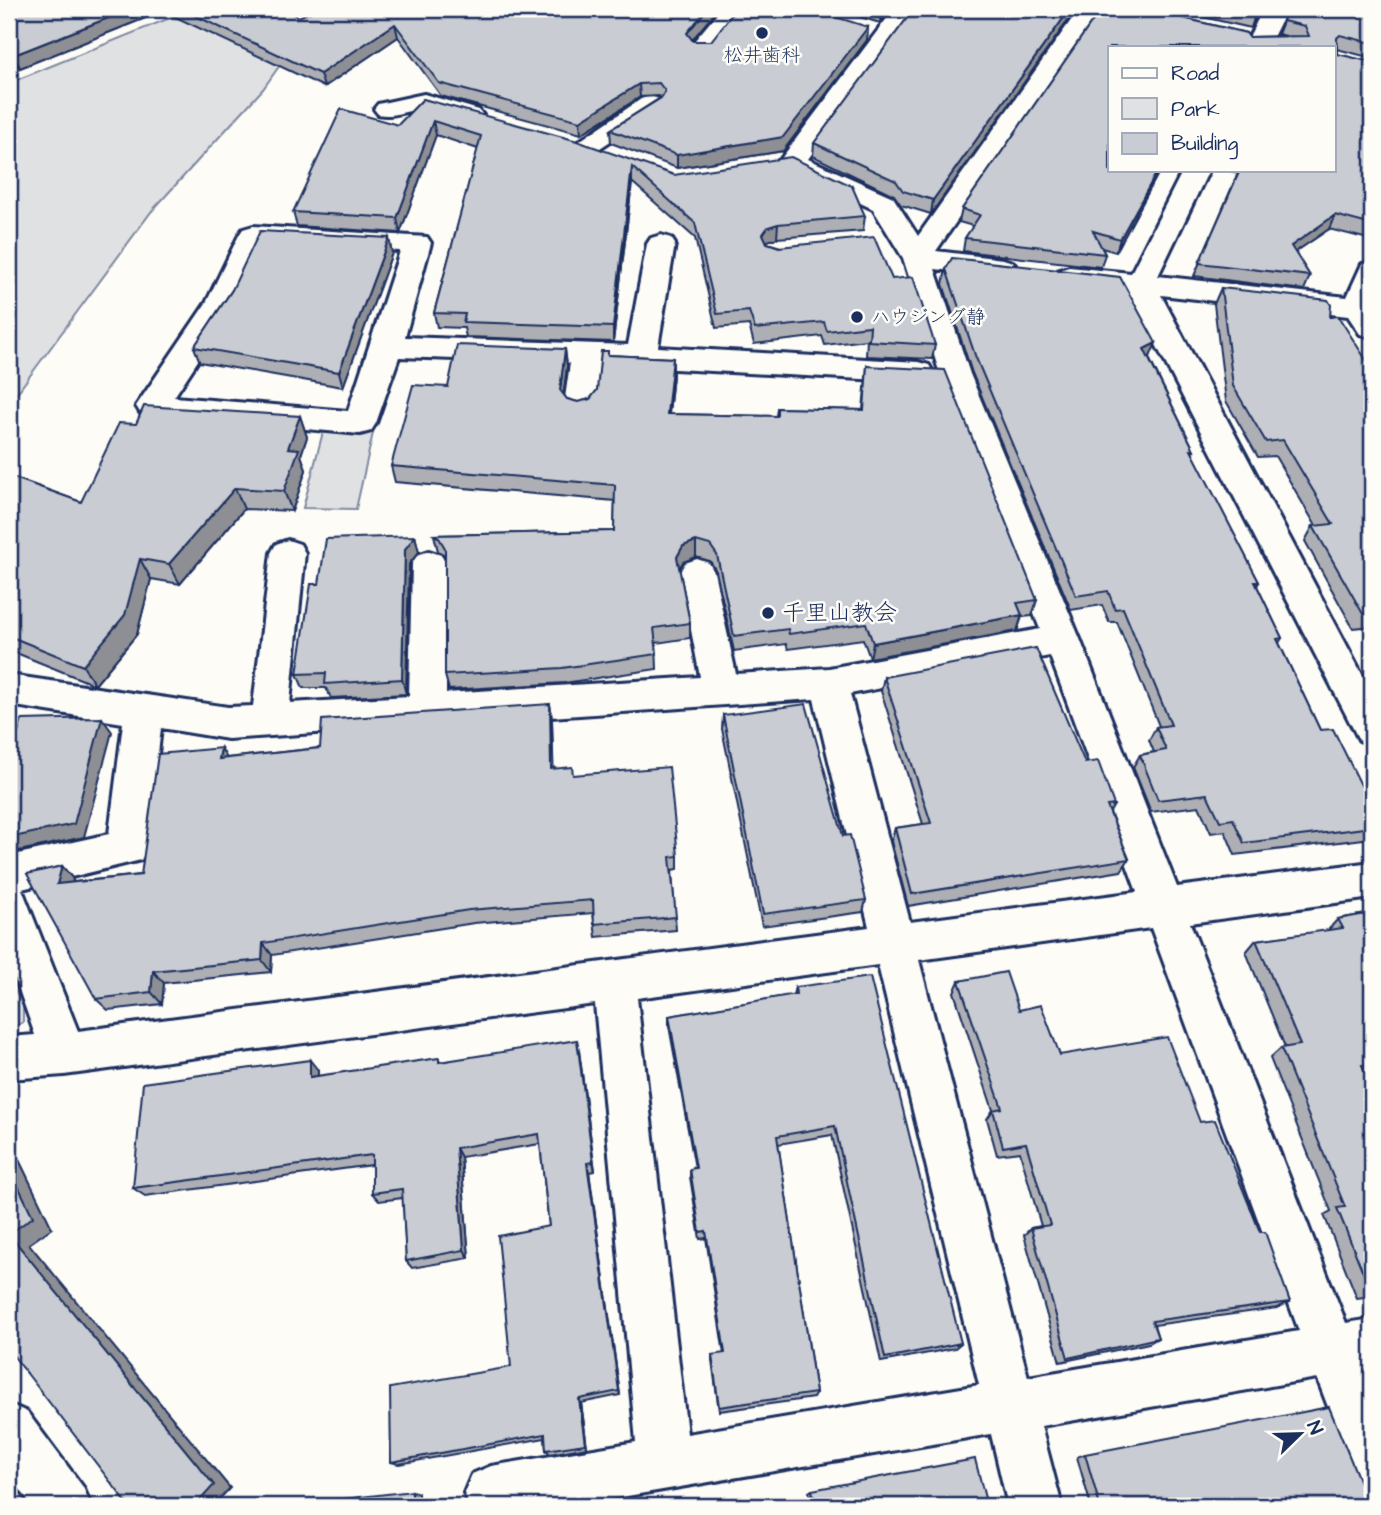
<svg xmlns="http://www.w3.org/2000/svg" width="1381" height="1515" viewBox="0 0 1381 1515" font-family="'Architects Daughter','Klee One',sans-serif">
  <rect width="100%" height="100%" fill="#fdfcf7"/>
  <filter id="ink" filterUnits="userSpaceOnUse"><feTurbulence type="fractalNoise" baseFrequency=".0143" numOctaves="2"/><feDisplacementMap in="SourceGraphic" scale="14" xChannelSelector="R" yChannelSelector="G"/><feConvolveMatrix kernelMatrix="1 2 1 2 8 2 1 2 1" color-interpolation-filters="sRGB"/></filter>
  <g filter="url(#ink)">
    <g fill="#e0e1e3" stroke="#7e88a0" stroke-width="2">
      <path d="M192,9L287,55L263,89L151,212L9,404V83Z"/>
      <path d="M323,432L373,433L356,509L303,508Z"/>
      <path d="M9,982L23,1003V1022L9,1030Z"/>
    </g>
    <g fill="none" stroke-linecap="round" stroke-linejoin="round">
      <defs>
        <g id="street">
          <path d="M721,9H745L711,51H693L690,46Z"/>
          <path d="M894,9H918L808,159L893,197L918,236L1079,9H1103L936,251L1003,259L1013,262L1017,268L1013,274L1003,277L935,269L970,374L1080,639L1177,887L1372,862V898L1190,923L1346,1323L1372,1319V1369L1364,1370L1372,1390V1483L1354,1475L1317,1378L1041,1426L1062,1506H1008L991,1434L569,1506H470L464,1493L472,1474L491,1466L636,1442L595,1004L64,1075L9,1079V1037L35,1035L9,961V856L109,834L123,723L9,705V675L228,707L253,706L271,553L276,544L288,540L300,544L305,553L290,703L409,696L412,564L417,555L429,551L441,555L446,564V693L700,677L680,572L685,563L697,559L709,563L714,572L736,674L829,668L1040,629L940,374L903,258L873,209L795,172L780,160ZM1050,656L1137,892L910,922L850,694ZM814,699L869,927L78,1031L22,889L141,860L147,848L161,728L228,739ZM1151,928L1299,1331L1028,1377L919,960ZM878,965L979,1385L687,1434L637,998Z"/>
          <path d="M1263,9H1287L1268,47H1244Z"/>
          <path d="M424,94L479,110L483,115L479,120C459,125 443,111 423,110C407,109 394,118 378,114L374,109L378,104Z"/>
          <path d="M650,96L659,99L663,104L659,109L594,152H576L572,146L641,99Z"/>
          <path d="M1183,170H1209L1158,276L1347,297L1362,264L1372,261L1371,337L1360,334L1348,316L1161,295L1372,693V745L1359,740L1129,292L1059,282L1054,276L1059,270L1069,267L1131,273Z"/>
          <path d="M253,226L427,237L431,243L405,337L628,345L647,244L651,238L661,235L671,238L675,244L658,347L918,362L929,365L933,372L929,379L918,382L600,365L596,405L591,413L580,416L569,413L564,405L570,363L399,357L376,423L371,431L360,434L141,414L136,406L206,303L239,235L243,229ZM263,244L400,251L348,411L174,397L235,304Z"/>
          <path d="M9,1404L27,1412L83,1487L91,1506H32L9,1474Z"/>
        </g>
      </defs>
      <use href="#street" stroke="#1b2f5e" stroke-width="6"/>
      <use href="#street" fill="#fdfcf7" fill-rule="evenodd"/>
    </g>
    <g fill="#adafb5" stroke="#1b2f5e" stroke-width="2">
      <path d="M9,9H285L299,17L305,15L295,9H718L692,40L693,41H711L868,27L867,40L783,151L677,168L611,143L610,130L660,98L659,96L640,97L581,134L441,96L398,37L324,87L163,11L20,68L17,65L9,69Z"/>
      <path d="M834,9H892L880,23Z"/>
      <path d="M914,9H1076L931,214L901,205L894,195L813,156L814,143Z"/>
      <path d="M1101,9H1145L1246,33L1249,37L1286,36L1278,34L1288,9H1372V58L1337,49V54L1372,62V240L1329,229L1295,252L1310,276L1304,290L1194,276L1238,173L1226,170H1334V47H1110V170H1160L1116,252L1102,248L1105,254L1101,267L963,251L965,238L973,226L959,222L962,209Z"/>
      <path d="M1168,9H1262L1251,28Z"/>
      <path d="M423,99L674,175L865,216L863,231L777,238L767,241V243L892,279L935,345L932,359L866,356L867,340L825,345L822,336L754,344L749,325L716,328L695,238L632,182L613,342L466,337L464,328L437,327L434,313L478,149L436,135L400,233L297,226L293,212L398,125Z"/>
      <path d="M392,253L343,387L200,362L194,347L232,290Z"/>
      <path d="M946,269L1150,357L1149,358L1194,450L1192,453L1259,582L1257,586L1282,638L1279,643L1320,730L1372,807V837L1371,838L1235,855L1225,831L1211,833L1199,806L1151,812L1133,767L1140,755L1154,752L1149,740L1156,727L1159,726L1117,622H1109L1102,605L1071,610L972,373L943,284Z"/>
      <path d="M1221,288L1330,317L1372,369V626L1353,628L1305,541L1313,526H1316L1275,456L1258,457L1226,401L1214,304Z"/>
      <path d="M565,349L567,366L563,394L567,399L578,402L590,399L597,390L609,355L673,358V375L669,414L776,416L777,408L863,410L867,366L1037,600L1032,616L1022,617L1017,631L870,658L863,639L788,649L786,644L734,651L716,571L710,561L696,557L683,562L679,568L690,623V638L656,643L657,669L564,683L449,690L445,675V557L443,554L438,551L434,535L614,531L615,501L395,482L391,466L448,387Z"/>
      <path d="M300,416L307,437L301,455L306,470L292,511L244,509L180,584L151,579L137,634L95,685L9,650V476L81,502L136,424Z"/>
      <path d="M415,536L419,552L409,564L406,694L331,698L326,688H303L297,674L319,584Z"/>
      <path d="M884,677L1085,763L1114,805L1110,812L1129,859L1121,871L908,906L891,841L895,828L923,824L881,691Z"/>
      <path d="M550,704L552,720L553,768L573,775L678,856V869L672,870L676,930L596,937L593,913L474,923L272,955L271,972L164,983L162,1004L108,1010L96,999L62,866L73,879V882L141,875L221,748L226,758L320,748Z"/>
      <path d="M723,715L843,836L866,900L863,912L762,926L722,729Z"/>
      <path d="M1372,913V1071L1365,1073L1372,1088V1296L1357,1298L1324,1215L1331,1211L1270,1058L1281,1048L1285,1047L1246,952L1256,940L1327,931L1338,919Z"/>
      <path d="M959,981L1019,1010L1060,1055L1200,1122L1260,1232L1290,1302L1277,1308L1154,1325L1158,1338L1149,1343L1060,1362L1024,1235L1031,1228L1041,1226L1020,1152L997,1155L987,1119L993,1110L954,992Z"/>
      <path d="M795,987L961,1343L955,1348L881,1362L832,1135L778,1144L816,1393L813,1398L719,1411L712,1360V1355L724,1354L706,1238L700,1239L690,1177V1169L695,1168L669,1026V1016L793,995Z"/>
      <path d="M579,1051L595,1171L589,1172L620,1395L581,1403L587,1447L550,1454L546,1450L545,1438L399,1464L391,1462L511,1367L549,1226L540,1144L461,1157L469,1258L412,1268L406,1261L403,1198L379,1201L372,1193V1165L145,1196L133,1188L318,1070V1076L440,1062Z"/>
      <path d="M1085,1454L1358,1506H1091L1077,1457Z"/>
      <path d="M812,1490L987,1506H812L809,1492Z"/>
    </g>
    <g fill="#8d8f94" stroke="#1b2f5e" stroke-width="2">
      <path d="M131,9H162L163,11L20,68L14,55Z"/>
      <path d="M707,9H718L687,46V33Z"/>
      <path d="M883,9H892L880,23L882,10Z"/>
      <path d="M1070,9H1076L931,214L933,200Z"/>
      <path d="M1259,9H1262L1251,28L1255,15Z"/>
      <path d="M395,24L398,37L324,87L320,74Z"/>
      <path d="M868,27L867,40L783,151L677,168V155Z"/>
      <path d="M11,52L17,65L9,69V53Z"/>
      <path d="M639,84L640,97L581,134L580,121Z"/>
      <path d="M433,121L436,135L400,233L397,218Z"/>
      <path d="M632,167V182L613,342V327Z"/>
      <path d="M1158,170H1160L1116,252L1120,239Z"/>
      <path d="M1335,215L1329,229L1285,259L1291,246Z"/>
      <path d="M778,224L777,238L767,241L762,249L763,234L768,227Z"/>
      <path d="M389,238L392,253L343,387L339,372Z"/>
      <path d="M1156,343L1150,357L1139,363L1144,349Z"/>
      <path d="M565,349L567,366L562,406L560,390Z"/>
      <path d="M673,358V375L667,431V414Z"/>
      <path d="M300,416L307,437L301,455L306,470L292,511L284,491L288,448Z"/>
      <path d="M235,488L244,509L180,584L169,564Z"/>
      <path d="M415,536L419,552L409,564L406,694L402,679L405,549Z"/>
      <path d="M696,541V557L683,562L677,572V557L683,546Z"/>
      <path d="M140,559L151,579L137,634L95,685L83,666Z"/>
      <path d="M1022,615L1017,631L870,658L873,643Z"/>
      <path d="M550,704L552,720L554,783L551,769Z"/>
      <path d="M102,718L112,732L84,837L19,851L9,840V838Z"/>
      <path d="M221,748L229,762L219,759Z"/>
      <path d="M62,866L73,879L69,897L57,884Z"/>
      <path d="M263,943L272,955L271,972L262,960Z"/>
      <path d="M153,971L164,983L162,1004L151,992Z"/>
      <path d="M577,1040L579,1051L595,1171L593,1162Z"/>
      <path d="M310,1060L318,1070V1087L310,1077Z"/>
      <path d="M9,1139L52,1228L29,1244L230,1488L213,1506H195L9,1234Z"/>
      <path d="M456,1148L461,1157L469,1258L464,1250Z"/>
      <path d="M587,1163L589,1172L620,1395L619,1391Z"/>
      <path d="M579,1399L581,1403L587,1447L585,1444Z"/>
      <path d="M412,1491L418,1493V1506H412Z"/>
    </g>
    <g fill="#c9ccd3" stroke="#1b2f5e" stroke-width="2">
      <path d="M9,9H131L14,55L11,52L9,53Z"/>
      <path d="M181,9H285L299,17L310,12V9H707L687,33L693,41H711L736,9H810L868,27L783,137L677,155L610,130L661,98L665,91L659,83L639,84L580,121L439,83L395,24L320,74Z"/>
      <path d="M914,9H1070L933,200L903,191L896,181L814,143Z"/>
      <path d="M1101,9H1145L1246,33L1249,37L1309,36L1305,26L1283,21L1288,9H1372V43L1340,35L1337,38V54L1372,62V225L1335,215L1291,246L1310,276L1199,263L1240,170H1334V47H1110V170H1158L1120,239L1093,231L1105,254L965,238L980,215L962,209Z"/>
      <path d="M1228,9H1259L1255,15Z"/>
      <path d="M423,99L574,140L674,175L791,157L852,186L865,216L778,224L768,227L763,234L767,243L779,247L874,237L892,279L913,277L935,345L869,341L870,326L827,331L824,322L755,329L749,311L717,314L695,223L632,167L613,327L463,322L465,314L434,313L481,136L433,121L397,218L293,212L341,109L398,125Z"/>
      <path d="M260,231L389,238L339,372L194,347L232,290Z"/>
      <path d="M952,258L1120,277L1156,343L1144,349L1194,450H1191L1259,582H1255L1282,638L1277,639L1320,730L1333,729L1372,807V827L1244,843L1233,819L1220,821L1207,794L1158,800L1140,755L1166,750L1156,727L1171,725L1123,608L1115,609L1108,591L1076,596L976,358L946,269Z"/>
      <path d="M1221,288L1328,300L1331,305L1330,317L1338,316L1372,369V613L1363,614L1313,526L1333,524L1283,440L1266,442L1233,386Z"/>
      <path d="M457,345L565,349L560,390L567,399L578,402L590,399L597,390L601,351H608V355L673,358L667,414L777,416V408L864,410L867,366L945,370L1037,600L1017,603L1022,615L873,643L866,623L789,634L788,629L734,636L717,555L710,545L696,541L683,546L677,557L690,623L654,628L657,654L562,668L445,675V548L439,538L434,535L614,531L615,485L391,466L413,385L448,387Z"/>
      <path d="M144,406L300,416L288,448L299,449L284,491L235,488L169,564L140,559L125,615L83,666L9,636V476L81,502L119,423L136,424Z"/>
      <path d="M415,536L405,549L402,679L325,684L326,673L297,674L311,584H319L326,539Z"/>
      <path d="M1036,648L1085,763L1098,761L1114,805L1107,806L1129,859L912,894L895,828L931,823L884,677Z"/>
      <path d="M550,704L551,769L572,767L573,775L669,767L678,856L670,857L676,917L594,924L593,900L469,910L263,943L262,960L153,971L151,992L96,999L27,874L62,866L57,884L141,875L158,754L221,748L219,759L320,748L322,720Z"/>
      <path d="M806,704L843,836L850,835L866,900L763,914L723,715Z"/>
      <path d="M102,718L74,824L9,838V763L22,720Z"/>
      <path d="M1372,913V1064L1362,1065L1372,1088L1371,1292L1337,1208L1345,1207L1281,1048L1300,1045L1256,940L1343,928L1338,919Z"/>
      <path d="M1006,972L1019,1010L1041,1005L1060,1055L1167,1037L1200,1122L1215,1120L1260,1232H1265L1290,1302L1152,1321L1158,1338L1068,1358L1031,1228L1050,1225L1026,1143L1003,1147L993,1110L1002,1108L959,981Z"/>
      <path d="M870,977L961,1343L885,1358L835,1126L777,1136L816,1393L719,1407L712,1355L725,1353L706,1231L700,1232L690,1169L696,1168L669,1016L796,994L795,987Z"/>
      <path d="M577,1040L593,1162L587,1163L619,1391L579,1399L585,1444L546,1450L545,1434L391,1462L390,1388L511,1367L498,1236L549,1226L539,1134L456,1148L464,1250L406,1261L402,1189L372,1193V1155L133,1188L143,1083L310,1060V1077L439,1058V1062Z"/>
      <path d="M9,1167L33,1217L9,1234L214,1485L195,1506H129L9,1350Z"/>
      <path d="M1329,1407L1369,1504L1358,1506H1100L1085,1454Z"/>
      <path d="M975,1459L987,1506H816L812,1490Z"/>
      <path d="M412,1491V1506H318V1502Z"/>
    </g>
  </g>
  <g fill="#1b2f5e" stroke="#fdfcf7" stroke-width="2.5">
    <circle cx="762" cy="33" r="7"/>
    <circle cx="857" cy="317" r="7"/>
    <circle cx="768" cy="613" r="7"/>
  </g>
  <g text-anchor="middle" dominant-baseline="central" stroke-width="5" stroke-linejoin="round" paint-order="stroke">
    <g font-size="19" fill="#1b2f5e" stroke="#fdfcf7">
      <text x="762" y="55">松井歯科</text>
      <text x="871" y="317" text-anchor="start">ハウジング静</text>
    </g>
    <g font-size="23" fill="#1b2f5e" stroke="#fdfcf7" text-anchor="start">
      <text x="782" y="613">千里山教会</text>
    </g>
  </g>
  <rect width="1381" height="1515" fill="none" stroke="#fdfcf7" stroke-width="35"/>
  <rect x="18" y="18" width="1346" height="1480" fill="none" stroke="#1b2f5e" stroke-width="2.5" filter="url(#ink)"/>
  <rect x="1108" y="46" width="228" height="126" fill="#fdfcf7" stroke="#a3aaba" stroke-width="2"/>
  <rect x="1122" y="68" width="35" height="10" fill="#fdfcf7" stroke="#a3aaba" stroke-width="2"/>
  <text x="1171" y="80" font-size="21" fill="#1b2f5e">Road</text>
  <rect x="1122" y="98" width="35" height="21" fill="#e0e1e3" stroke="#a3aaba" stroke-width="2"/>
  <text x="1171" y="116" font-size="21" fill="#1b2f5e">Park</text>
  <rect x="1122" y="133" width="35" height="21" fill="#c9ccd3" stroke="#a3aaba" stroke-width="2"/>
  <text x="1171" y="150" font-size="21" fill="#1b2f5e">Building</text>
  <g transform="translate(1300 1434) rotate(67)" stroke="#fdfcf7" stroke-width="5" paint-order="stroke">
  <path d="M0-5L12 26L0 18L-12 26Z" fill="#1b2f5e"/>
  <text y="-10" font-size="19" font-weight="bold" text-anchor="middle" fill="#1b2f5e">N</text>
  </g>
</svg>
